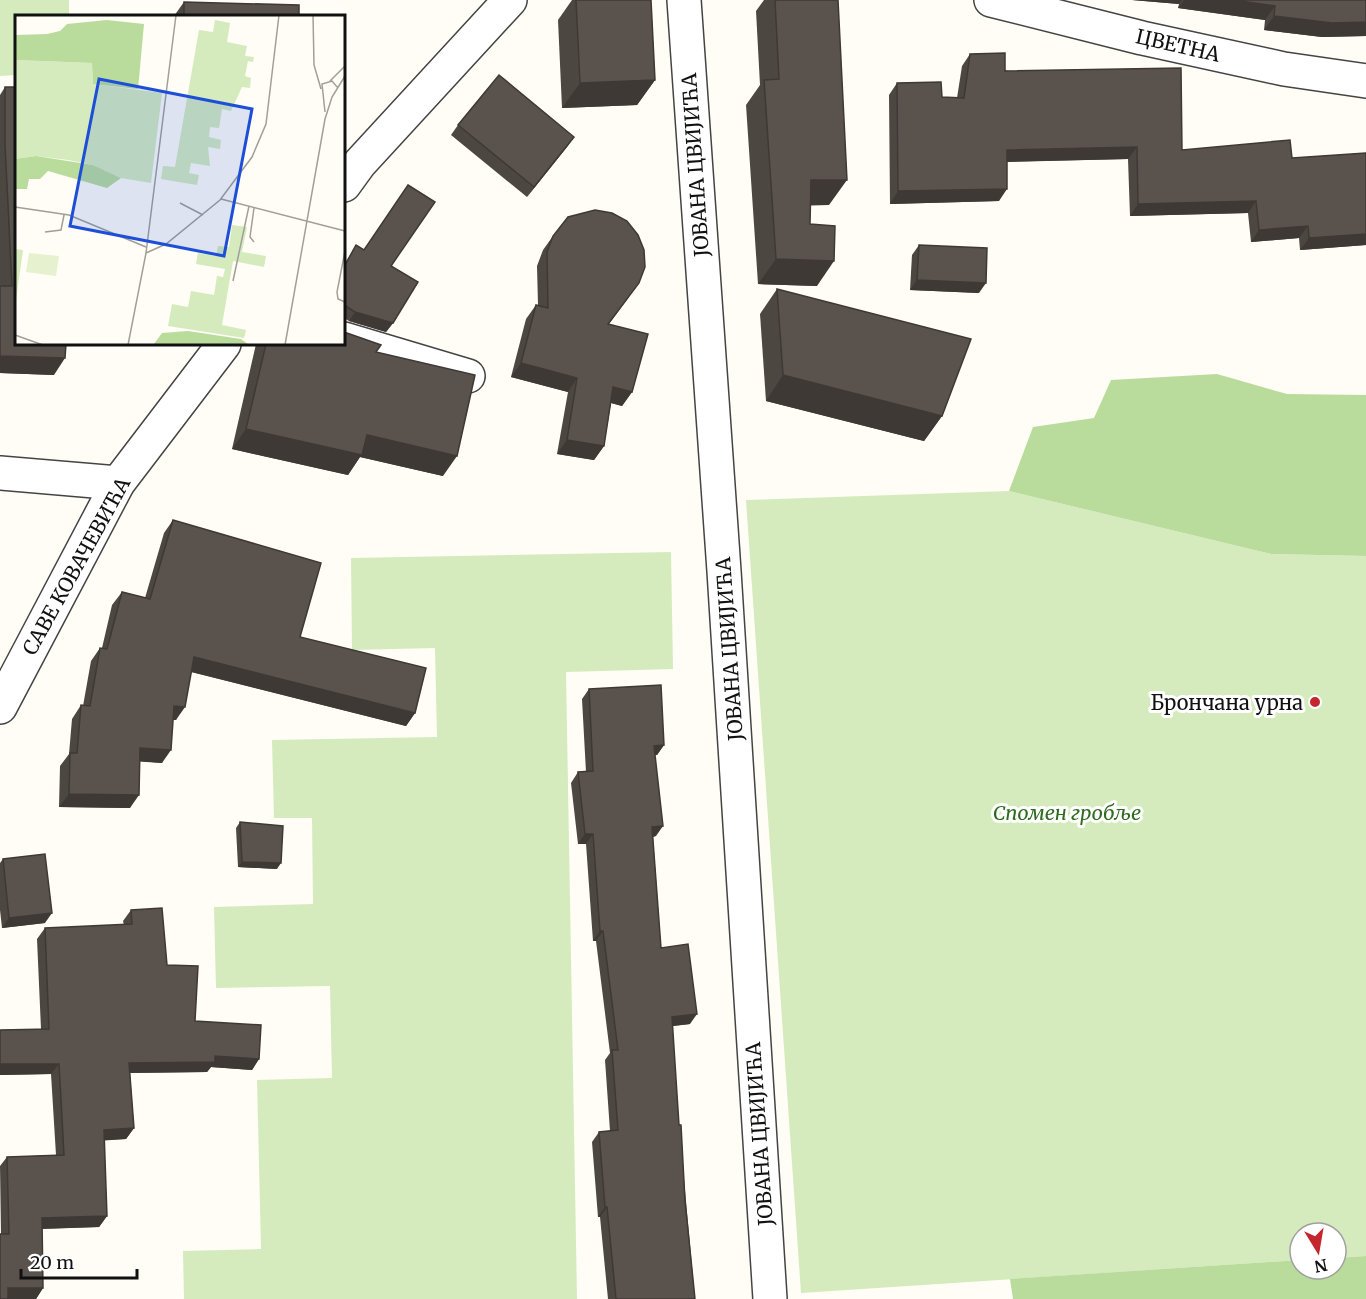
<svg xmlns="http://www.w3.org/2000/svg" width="1366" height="1299" viewBox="0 0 1366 1299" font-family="Merriweather,serif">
  <rect width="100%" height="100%" fill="#fffdf5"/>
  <g fill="#d5ebbd">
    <path d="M0,0H69V16H16V75L0,76Z"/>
    <path d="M1009,491L1271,554L1366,556V1256L1336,1258V1233H1300V1260L801,1293L746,500Z"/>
    <path d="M671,552L673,669L566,672L577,1299H184L183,1251L261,1249L257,1080L332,1078L330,986L216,988L214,907L313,904L312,818H274L272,740L437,737L435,648L352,650L351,558Z"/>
  </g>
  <g fill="#b9dc9c">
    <path d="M1217,374L1287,394L1366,395V556L1271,554L1009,491L1033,427L1094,418L1111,380Z"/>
    <path d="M1366,1256V1299H1013L1010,1279L1300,1260V1269H1336V1258Z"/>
  </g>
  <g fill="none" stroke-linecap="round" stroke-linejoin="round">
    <defs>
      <g id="minor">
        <path d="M684,0L724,571L770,1299"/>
        <path d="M991,0L1142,38L1284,69L1366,81"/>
        <path d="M344,185L360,163L510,0"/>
        <path d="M344,339L468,376"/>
        <path d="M0,473L118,483"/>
        <path d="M0,707L118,483L224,344"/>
      </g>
    </defs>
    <use href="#minor" stroke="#444" stroke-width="36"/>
    <use href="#minor" stroke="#fff" stroke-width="33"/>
  </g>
  <g fill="#4d4742">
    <path d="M572,0H651L655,80L637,105L562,108L558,20Z"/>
    <path d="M764,0H775L829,205H810V224L817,286L758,284L746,105L760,85L756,11Z"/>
    <path d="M1132,0H1366V36L1322,37L1264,30L1265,20L1178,8L1179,4Z"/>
    <path d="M184,2L299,16H174Z"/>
    <path d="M970,54L1182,150L1292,158L1366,153V245L1300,250L1299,238L1251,242L1248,213L1130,216L1128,159L1007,162L999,201L890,204L889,95L897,83L942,97L957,98L962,66Z"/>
    <path d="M5,87L54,375L0,373V95Z"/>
    <path d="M458,125L574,137L527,197L451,135Z"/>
    <path d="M553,236L629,297L609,324L632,392L622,406L611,403L604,446L594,460L557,454L568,392L511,377L526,319L536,305H538L537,266L543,250Z"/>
    <path d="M356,245L391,266L393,323L386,332L349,321L344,318V265Z"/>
    <path d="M919,245L979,293L910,290L912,255Z"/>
    <path d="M777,289L942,416L924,441L766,401L760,314Z"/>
    <path d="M256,344H344L376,352L443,476L360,457L348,475L232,449Z"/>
    <path d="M173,520L300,637L415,713L406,726L191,672L176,720H173L162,763L140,761L130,808L59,807L60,766L69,754L72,719L81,705L83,706L91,661L100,648H102L112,605L122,592L145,598L164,533Z"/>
    <path d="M589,689L664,745L657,755H655L656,836L653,837L661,948L690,1024L672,1026L679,1125L695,1299H608L600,1217H598L592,1142L599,1132L610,1131L605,1060L610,1053L596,941H593L586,844H578L571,783L578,772H586L582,699Z"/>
    <path d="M240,822L277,869L238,867L236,828Z"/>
    <path d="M3,859L45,923L2,928L0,910V863Z"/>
    <path d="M131,910L167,965L195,1021L259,1059L252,1070L211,1067L207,1072L130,1073L134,1128L126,1139L104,1140L107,1216L99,1227L42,1229L43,1288L36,1299L1,1234L0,1166L7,1157L56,1155L51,1074L0,1075V1030L41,1029L37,939L45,928L124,925L123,921Z"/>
  </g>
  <g fill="#3f3936">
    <path d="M1132,0H1182L1179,4Z"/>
    <path d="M1184,0H1233L1275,6L1265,20L1178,8Z"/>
    <path d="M1274,16L1366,22V36L1322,37L1264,30Z"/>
    <path d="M655,80L637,105L562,108L580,83Z"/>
    <path d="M574,137L567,147L527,197L534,187Z"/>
    <path d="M1137,147L1128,159L998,162L1007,150Z"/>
    <path d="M811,180H847L829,205L793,206Z"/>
    <path d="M1007,189L999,201L890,204L898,191Z"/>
    <path d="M1256,201L1248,213L1130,216L1138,204Z"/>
    <path d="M1308,226L1299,238L1251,242L1259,230Z"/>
    <path d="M1366,234V245L1300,250L1309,238Z"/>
    <path d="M776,259L834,261L817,286L758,284Z"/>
    <path d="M917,280L986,283L979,293L910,290Z"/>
    <path d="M355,312L393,323L386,332L349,321Z"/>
    <path d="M0,356L65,358L54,375L0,373Z"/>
    <path d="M521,363L577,378L568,392L511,377Z"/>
    <path d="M783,375L942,416L924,441L766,401Z"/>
    <path d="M613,387L632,392L622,406L604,401Z"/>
    <path d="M246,429L367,435L457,456L443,476L360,457L348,475L232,449Z"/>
    <path d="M567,440L604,446L594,460L557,454Z"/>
    <path d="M194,657L415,713L406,726L184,670Z"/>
    <path d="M174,706L185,707L176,720L165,719Z"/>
    <path d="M664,745L657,755L647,756L654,746Z"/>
    <path d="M140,748L171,750L162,763L131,761Z"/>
    <path d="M69,794L139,795L130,808L59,807Z"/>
    <path d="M663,826L656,836L645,838L652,827Z"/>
    <path d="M585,834H593L586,844H578Z"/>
    <path d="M242,862L281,863L277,869L238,867Z"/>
    <path d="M52,913L45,923L2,928L9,918Z"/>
    <path d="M600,931H603L596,941H593Z"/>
    <path d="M697,1014L690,1024L665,1027L672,1017Z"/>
    <path d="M215,1056L259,1059L252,1070L211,1067L207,1072L122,1073L129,1063Z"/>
    <path d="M0,1064H59L51,1074L0,1075Z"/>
    <path d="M134,1128L126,1139L97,1141L104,1130Z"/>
    <path d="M605,1207H607L600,1217H598Z"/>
    <path d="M107,1216L99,1227L34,1229L42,1218Z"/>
    <path d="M8,1288H43L36,1299H1Z"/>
  </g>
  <g fill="#5a524d" stroke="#3f3936" stroke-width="1.5">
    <path d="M576,0H651L655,80L580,83Z"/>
    <path d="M775,0H838L847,180H811L810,224L835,226L834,261L776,259L764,80L779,79Z"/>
    <path d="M1233,0H1366V22L1332,23L1274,16L1275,6Z"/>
    <path d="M184,2L299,5V16H184Z"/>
    <path d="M1005,53V71L1181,68L1182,150L1290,140L1292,158L1366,153V234L1309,238L1308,226L1259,230L1256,201L1138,204L1137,147L1007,150V189L898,191L897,83L941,82L942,97L964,98L970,54Z"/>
    <path d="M499,75L574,137L534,187L458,125Z"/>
    <path d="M5,87H16V344H66L65,358L0,356V286H12L5,144Z"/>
    <path d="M408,185L435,202L391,266L418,282L393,323L355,312L344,305V267L356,245L364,250Z"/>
    <path d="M595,210L612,213L627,221L638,235L644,250L645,267L639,283L608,324L648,334L632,392L613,387L604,446L567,440L577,378L521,363L536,305L548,308L547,252L553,236L568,217Z"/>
    <path d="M919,245L987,248L986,283L917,280Z"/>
    <path d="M777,289L971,339L942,416L783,375Z"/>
    <path d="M344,332L381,345L376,352L475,375L457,456L367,435L362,455L246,429L266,344H344Z"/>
    <path d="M173,520L321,563L300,637L426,668L415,713L194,657L185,707L174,706L171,750L140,748L139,795L69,794L70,753H77L81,705L90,706L100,648L107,649L122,592L150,599Z"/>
    <path d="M661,685L664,745L654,746L663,826L652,827L661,948L688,944L697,1014L672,1017L679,1125H681L685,1201L695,1299H616L607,1207H605L599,1132L618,1130L612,1050H618L603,931H600L593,834H585L578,772L593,771L589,689Z"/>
    <path d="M240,822L283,826L281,863L242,862Z"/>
    <path d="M45,854L52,913L9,918L3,859Z"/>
    <path d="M162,908L167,965L198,966L195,1021L261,1025L259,1059L215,1056V1062L129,1063L134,1128L104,1130L107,1216L42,1218L43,1288H8V1299H0V1234H9L7,1157L64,1155L59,1064H0V1030L49,1029L45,928L132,924L131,910Z"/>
  </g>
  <circle fill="#c4262e" stroke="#fff" stroke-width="2" cx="1315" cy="702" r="6"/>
  <g text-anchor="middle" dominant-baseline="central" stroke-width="6" stroke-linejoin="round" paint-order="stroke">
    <g font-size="20" fill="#111" stroke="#fff">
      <text transform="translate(1178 45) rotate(13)">ЦВЕТНА</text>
      <text transform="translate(695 165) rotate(-94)">ЈОВАНА ЦВИЈИЋА</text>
      <text transform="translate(76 566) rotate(-61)">САВЕ КОВАЧЕВИЋА</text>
      <text transform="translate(729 649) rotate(-94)">ЈОВАНА ЦВИЈИЋА</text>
      <text transform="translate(759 1134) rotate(-94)">ЈОВАНА ЦВИЈИЋА</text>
    </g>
    <g font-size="20" fill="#111" stroke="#fff" text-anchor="end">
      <text x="1303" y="702">Брончана урна</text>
    </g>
    <g font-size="20" font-style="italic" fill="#2f6b1f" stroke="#fff">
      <text x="1067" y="812">Спомен гробље</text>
    </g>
  </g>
  <g transform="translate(15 15)">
    <rect width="330" height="330" fill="#fffdf5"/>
    <path d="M200,5L215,8L212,27L232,31L230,41L239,42L238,47L233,46L230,61L236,63L235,73L227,72L216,96L207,94L204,113L195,112L194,122L206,125L205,134L193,132L195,151L176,148L174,158L184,160L182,170L146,164L148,151L160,152L184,15L198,17ZM0,45L77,48L78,69L147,78L136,168L106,163L78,150L53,145L21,141L0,144ZM217,210L232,212L227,237L251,241L249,252L218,246L207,310L231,315L229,323L153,311L157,289L173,292L176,276L199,280L202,261L208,262L210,254L181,249L183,238L201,241L203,231L214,232ZM0,234L8,235L0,292Z" fill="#d5ebbd"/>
    <path d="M92,5L129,9L123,74L78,69L77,48L0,45V20L32,19L45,16L52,9ZM21,141L78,150L106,163L92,173L33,156L25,164H14L12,174H0V144ZM173,316L226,324L234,330L139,329L147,318Z" fill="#b9dc9c"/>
    <path d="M14,238L44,241L41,261L11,257Z" fill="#e6f2cf"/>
    <path fill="none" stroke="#a09f9a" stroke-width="1.5" d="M298,0L299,50L306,74M315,66L330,51M310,97L307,69L317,66L323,73M206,184L330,216M165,188L188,200M0,192L54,200L131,232M239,193L235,222L239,227M30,217L46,215L49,200M330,236L322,277L323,284L330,287M131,238L151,229L205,185L237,142L251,109L264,0M218,266L234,191M0,320L28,330M113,330L131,238L161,0M270,330L310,104L317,82L330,61"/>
    <path fill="#1d4ed8" fill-opacity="0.15" stroke="#1d4ed8" stroke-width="3" d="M84,64L237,94L209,241L55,211Z"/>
    <rect width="330" height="330" fill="none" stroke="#111" stroke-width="3"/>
  </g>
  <g transform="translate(1318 1251) rotate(169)"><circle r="28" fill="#ffffff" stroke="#a0a0a0" stroke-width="1.5"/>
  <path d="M0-4.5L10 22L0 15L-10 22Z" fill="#c4262e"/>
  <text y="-9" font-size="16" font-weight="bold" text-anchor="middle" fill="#111111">N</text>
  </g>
  <path d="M21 1269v9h116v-9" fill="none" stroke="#111111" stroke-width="3"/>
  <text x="30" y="1269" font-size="18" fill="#111111" stroke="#ffffff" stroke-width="4.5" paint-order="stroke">20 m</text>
</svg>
